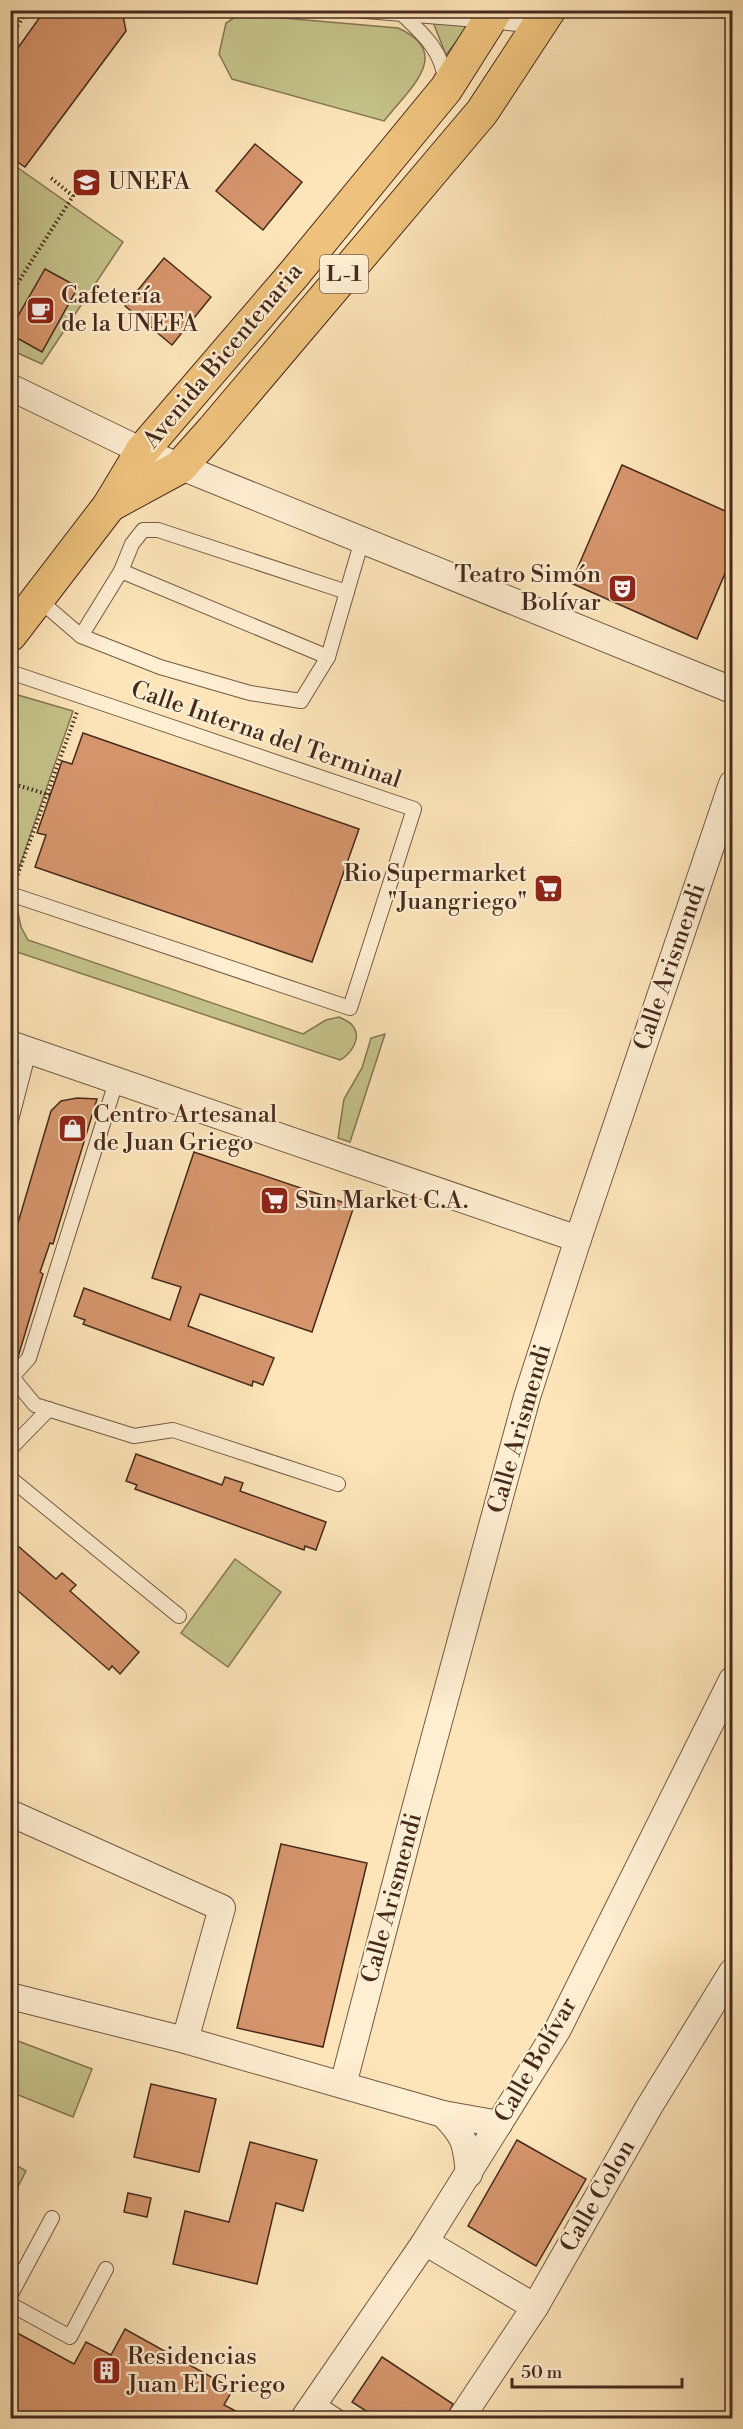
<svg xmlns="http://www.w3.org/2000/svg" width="743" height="2429" viewBox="0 0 743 2429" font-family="'Libre Bodoni',serif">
  <rect width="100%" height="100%" fill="#fde5b9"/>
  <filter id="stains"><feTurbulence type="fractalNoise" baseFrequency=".00333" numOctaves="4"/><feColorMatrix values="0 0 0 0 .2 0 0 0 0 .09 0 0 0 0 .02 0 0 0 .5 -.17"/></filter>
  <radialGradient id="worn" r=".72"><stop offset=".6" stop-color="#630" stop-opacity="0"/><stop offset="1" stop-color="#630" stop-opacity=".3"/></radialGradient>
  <g fill="#c5c38b" stroke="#867654" stroke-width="1.5">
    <path d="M247,15L398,28C455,53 408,90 384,121L232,79L219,54L226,23L237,16Z"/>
    <path d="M433,22L468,26L446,55Z"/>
    <path d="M11,163L123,242L42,364L11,350Z"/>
    <path d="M11,693L73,711L17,874L10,871Z"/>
    <path d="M10,906L17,908L21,927L28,940L303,1034L326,1020L339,1017C343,1019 350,1022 352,1025C363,1037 351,1054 340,1060L11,950Z"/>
    <path d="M385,1034L350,1142L338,1138L344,1099L362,1068L371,1038Z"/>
    <path d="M235,1559L281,1592L228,1667L181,1633Z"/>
    <path d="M10,2038L92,2069L73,2117L11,2092Z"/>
    <path d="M11,2162L26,2171L11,2200Z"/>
  </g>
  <g fill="#d6956c" stroke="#462a1d" stroke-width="1.5">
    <path d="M45,10H122L126,31L25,167L10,157V59Z"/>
    <path d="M255,144L302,182L263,230L216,191Z"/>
    <path d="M164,258L211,297L172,345L125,306Z"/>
    <path d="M45,269L78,287L42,352L10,334V330Z"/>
    <path d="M622,465L732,514V557L697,639L571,583Z"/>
    <path d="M83,733L359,829L312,962L35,867L46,835L37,833L62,761L72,764Z"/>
    <path d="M77,1098L97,1099L53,1244L50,1243L40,1272L43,1274L18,1357L10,1365V1250L51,1111L61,1101Z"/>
    <path d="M194,1152L354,1206L312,1332L200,1294L188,1326L274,1358L263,1385L253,1381L252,1386L83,1324L85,1320L74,1316L84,1288L170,1320L181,1287L152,1278Z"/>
    <path d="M136,1454L222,1485L225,1477L243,1483L240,1491L326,1522L316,1550L305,1546L304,1550L135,1489L137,1485L126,1481Z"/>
    <path d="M10,1539L56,1579L62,1573L76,1585L70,1591L139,1652L120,1674L112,1666L109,1670L10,1584Z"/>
    <path d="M281,1844L367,1863L323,2047L237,2028Z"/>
    <path d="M151,2084L216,2099L199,2172L134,2157Z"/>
    <path d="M517,2140L586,2179L536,2266L468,2226Z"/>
    <path d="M250,2142L317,2160L303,2211L276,2203L257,2284L173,2264L185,2211L229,2222Z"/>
    <path d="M128,2193L151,2198L147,2217L124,2212Z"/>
    <path d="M10,2329L74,2364L86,2342L111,2355L125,2329L233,2389L224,2405L249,2418H10Z"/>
    <path d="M382,2357L453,2404L446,2418H377L352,2402Z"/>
  </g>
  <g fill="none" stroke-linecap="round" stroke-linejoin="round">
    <defs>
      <g id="lane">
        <path d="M353,10L490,21L536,26"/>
        <path d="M402,14C422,33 443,51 445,81"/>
        <path d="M121,571L132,544L143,530H158L347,592"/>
        <path d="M38,599L81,636L160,667L250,693L301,701L328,657L362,540"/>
        <path d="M81,636L121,571L328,657"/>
        <path d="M10,672L414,809L350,1008L10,894"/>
        <path d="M116,1082L29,1358L12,1377L35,1405L134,1436L173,1430L338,1484"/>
        <path d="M10,1124L29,1051"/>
        <path d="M10,1449L49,1409"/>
        <path d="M10,1478L179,1616"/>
        <path d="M10,2296L52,2218"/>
        <path d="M10,2304L70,2337L106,2269"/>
        <path d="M314,2401L340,2418"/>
      </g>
      <g id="street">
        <path d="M10,387L142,451L732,690"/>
        <path d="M10,1044L578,1239"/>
        <path d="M10,1813L222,1908L185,2040"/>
        <path d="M10,1996L185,2040L443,2114L499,2124"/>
        <path d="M343,2085L414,1813L527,1397L578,1239L732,784"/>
        <path d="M443,2114C465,2136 466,2143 469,2174"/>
        <path d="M425,2242L535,2307"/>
        <path d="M304,2418L425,2242L558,2029L732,1680"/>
        <path d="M461,2418L535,2307L649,2107L732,1972"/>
      </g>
      <g id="primary">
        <path d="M110,505L180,467L213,430L482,112L549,10"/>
        <path d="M10,635L109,506L142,451L294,274L446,89L496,10"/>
      </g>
    </defs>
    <use href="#lane" stroke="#745944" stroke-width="16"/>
    <use href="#street" stroke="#745944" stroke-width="28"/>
    <use href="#primary" stroke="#462a1d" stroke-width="35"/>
    <g stroke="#462a1d" stroke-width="4" stroke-dasharray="1.5 3" stroke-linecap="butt">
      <path d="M10,37L28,10"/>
      <path d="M10,295L73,196L51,178"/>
      <path d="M10,783L50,795"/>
      <path d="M16,879L77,712"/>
    </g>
    <use href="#lane" stroke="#feeed2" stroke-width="14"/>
    <use href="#street" stroke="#feeed2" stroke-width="26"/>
    <use href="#primary" stroke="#eec27c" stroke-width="33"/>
  </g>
  <defs>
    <symbol id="university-square" viewBox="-11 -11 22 22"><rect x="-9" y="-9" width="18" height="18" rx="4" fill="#8f2418" stroke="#feeed2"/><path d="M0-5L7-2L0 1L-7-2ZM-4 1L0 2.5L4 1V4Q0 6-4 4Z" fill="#fff"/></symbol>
    <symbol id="cafe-square" viewBox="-11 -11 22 22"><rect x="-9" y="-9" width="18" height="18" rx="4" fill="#8f2418" stroke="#feeed2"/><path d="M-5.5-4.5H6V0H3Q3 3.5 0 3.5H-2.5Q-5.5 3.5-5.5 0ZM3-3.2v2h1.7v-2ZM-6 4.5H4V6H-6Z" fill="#fff"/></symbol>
    <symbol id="theatre-square" viewBox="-11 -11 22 22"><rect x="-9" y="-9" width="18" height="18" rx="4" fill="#8f2418" stroke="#feeed2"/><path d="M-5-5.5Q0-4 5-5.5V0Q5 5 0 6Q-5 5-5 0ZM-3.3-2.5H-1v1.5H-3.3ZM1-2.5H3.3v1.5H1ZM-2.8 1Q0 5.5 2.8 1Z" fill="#fff"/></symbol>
    <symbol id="supermarket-square" viewBox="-11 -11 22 22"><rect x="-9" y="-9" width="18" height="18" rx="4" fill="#8f2418" stroke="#feeed2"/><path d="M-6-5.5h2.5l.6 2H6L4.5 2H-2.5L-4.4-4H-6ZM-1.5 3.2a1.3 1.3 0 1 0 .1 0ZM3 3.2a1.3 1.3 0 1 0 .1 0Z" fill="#fff"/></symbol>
    <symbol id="shop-square" viewBox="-11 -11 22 22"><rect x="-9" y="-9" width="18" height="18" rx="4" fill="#8f2418" stroke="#feeed2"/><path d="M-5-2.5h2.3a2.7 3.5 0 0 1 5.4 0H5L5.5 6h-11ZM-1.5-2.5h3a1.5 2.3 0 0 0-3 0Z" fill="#fff"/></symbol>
    <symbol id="building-square" viewBox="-11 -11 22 22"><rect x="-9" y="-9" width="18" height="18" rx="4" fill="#8f2418" stroke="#feeed2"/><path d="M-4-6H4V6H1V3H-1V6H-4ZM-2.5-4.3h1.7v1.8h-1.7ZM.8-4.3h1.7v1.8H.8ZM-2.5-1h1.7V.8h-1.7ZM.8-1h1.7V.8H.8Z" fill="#fff"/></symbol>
  </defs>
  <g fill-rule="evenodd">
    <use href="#university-square" x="70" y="166" width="33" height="33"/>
    <use href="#cafe-square" x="24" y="294" width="33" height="33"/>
    <use href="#theatre-square" x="606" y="572" width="33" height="33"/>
    <use href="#supermarket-square" x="532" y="872" width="33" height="33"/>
    <use href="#shop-square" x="56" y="1112" width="33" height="33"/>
    <use href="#supermarket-square" x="258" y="1184" width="33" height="33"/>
    <use href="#building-square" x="90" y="2354" width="33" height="33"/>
  </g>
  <g text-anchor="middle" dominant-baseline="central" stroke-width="4.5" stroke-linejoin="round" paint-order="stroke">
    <rect fill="#feeed2" stroke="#7d6553" stroke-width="1.5" x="320" y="255" width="48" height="38" rx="4.5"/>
    <g font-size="22" font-weight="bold" fill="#462a1d">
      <text x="344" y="274">L-1</text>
    </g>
    <g font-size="24" fill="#462a1d" stroke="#feeed2" text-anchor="start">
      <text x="108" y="182">UNEFA</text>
      <text x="61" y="296">Cafetería<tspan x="61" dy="28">de la UNEFA</tspan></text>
      <text x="601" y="575" text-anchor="end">Teatro Simón<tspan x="601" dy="28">Bolívar</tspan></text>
      <text x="527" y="874" text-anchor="end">Rio Supermarket<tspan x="527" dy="28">"Juangriego"</tspan></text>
      <text x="93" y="1115">Centro Artesanal<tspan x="93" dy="28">de Juan Griego</tspan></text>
      <text x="295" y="1201">Sun Market C.A.</text>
      <text x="127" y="2357">Residencias<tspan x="127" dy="28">Juan El Griego</tspan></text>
    </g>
    <g font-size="24" fill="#462a1d" stroke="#feeed2">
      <text transform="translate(223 356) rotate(-50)">Avenida Bicentenaria</text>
      <text transform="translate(266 735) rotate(19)">Calle Interna del Terminal</text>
      <text transform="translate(670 967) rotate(-71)">Calle Arismendi</text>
      <text transform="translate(520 1429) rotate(-74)">Calle Arismendi</text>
      <text transform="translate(392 1898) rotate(-75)">Calle Arismendi</text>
      <text transform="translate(536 2060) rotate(-60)">Calle Bolívar</text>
      <text transform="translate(598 2196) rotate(-60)">Calle Colon</text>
    </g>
  </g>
  <rect width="743" height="2429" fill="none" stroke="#fde5b9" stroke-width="36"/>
  <rect x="12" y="12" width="719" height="2405" fill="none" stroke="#462a1d" stroke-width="3"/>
  <rect x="18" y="18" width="707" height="2393" fill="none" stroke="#462a1d" stroke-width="1.5"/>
  <path d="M512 2378v9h170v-9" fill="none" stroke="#462a1d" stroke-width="3"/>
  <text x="521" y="2378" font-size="18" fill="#462a1d" stroke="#feeed2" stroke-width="4.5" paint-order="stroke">50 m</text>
  <rect width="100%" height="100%" filter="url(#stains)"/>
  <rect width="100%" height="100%" fill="url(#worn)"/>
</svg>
